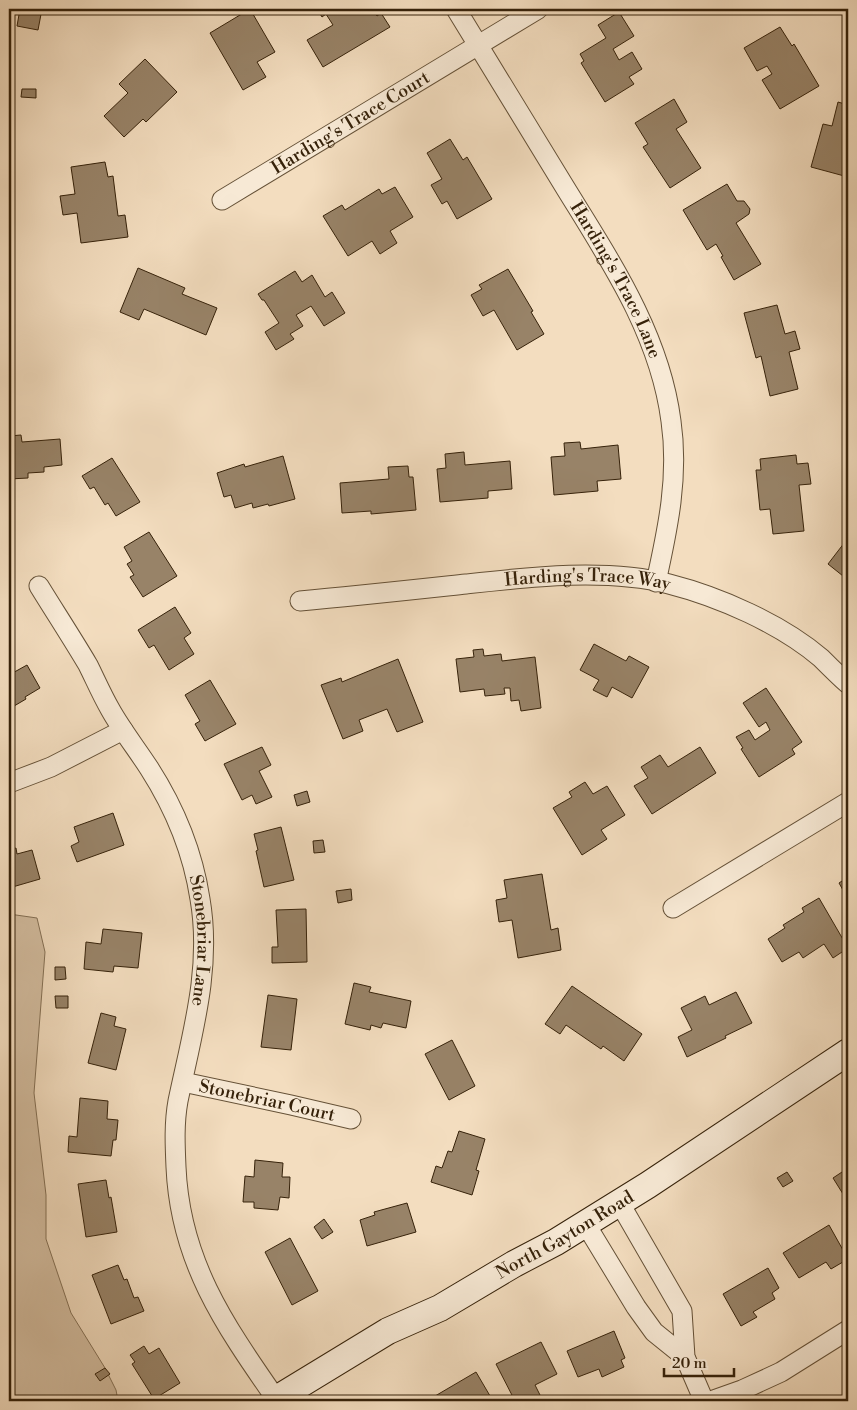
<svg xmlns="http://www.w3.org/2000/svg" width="857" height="1410" viewBox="0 0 857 1410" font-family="'Libre Bodoni',serif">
  <rect width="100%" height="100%" fill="#f3ddbf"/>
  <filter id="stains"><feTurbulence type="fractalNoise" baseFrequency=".004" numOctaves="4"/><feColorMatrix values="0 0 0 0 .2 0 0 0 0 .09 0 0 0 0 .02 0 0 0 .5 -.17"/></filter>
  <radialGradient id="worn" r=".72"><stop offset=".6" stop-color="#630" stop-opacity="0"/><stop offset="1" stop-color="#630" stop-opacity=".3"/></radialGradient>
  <path fill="#d3bda0" stroke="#847055" d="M9,914L37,918L45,952L34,1093L46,1195V1239L71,1313L105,1368L116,1390L118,1401H9Z"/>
  <g fill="#988368" stroke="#36220a">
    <path d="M17,9H42L38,30L17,26L20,9Z"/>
    <path d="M250,9L275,52L257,62L266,77L243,90L210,33Z"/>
    <path d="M317,9H372L377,16L381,13L390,27L323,67L307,40L333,25L326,14L322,17Z"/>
    <path d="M619,12L634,36L613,49L619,60L632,52L642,69L629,77L634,84L605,102L581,63L584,61L580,54L606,38L598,25Z"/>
    <path d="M780,27L792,46L794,44L819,86L780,109L762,80L772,74L767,66L757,71L744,48Z"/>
    <path d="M145,59L177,92L146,122L143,119L124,137L104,116L128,93L119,84Z"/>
    <path d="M22,89H36V98L21,97Z"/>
    <path d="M674,99L687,122L676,129L701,168L670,188L643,147L648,144L635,123Z"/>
    <path d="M838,102L848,105V177L811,167L823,124L832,126Z"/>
    <path d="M450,139L463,160L467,157L492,199L457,219L447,201L442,204L431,185L442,179L427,153Z"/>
    <path d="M105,162L108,177L113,176L118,216L125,215L128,237L81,243L77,213L63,215L60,196L75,194L71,167Z"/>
    <path d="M727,184L737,201H744L750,209L749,214L736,223L761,264L734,280L721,257L723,256L716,244L707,250L683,210Z"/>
    <path d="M395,187L413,217L390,231L397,243L380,254L372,241L348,256L323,216L342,205L345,210L379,189L382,194Z"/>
    <path d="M138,268L185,288L182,294L217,308L206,335L144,309L139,320L120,312Z"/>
    <path d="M508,269L533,311L531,312L544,334L517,350L494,310L483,316L471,295L482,289L479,285Z"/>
    <path d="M295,271L302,282L312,275L325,297L332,292L345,313L324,326L311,306L296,315L303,326L290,334L294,339L276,350L265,332L279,323L264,300H262L258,294Z"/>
    <path d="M777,305L785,334L795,331L800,349L789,352L798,389L770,396L761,356L756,358L744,313Z"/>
    <path d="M21,435L22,442L60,439L62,465L44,467V472L28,473V478L9,479V436Z"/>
    <path d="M580,442L581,449L618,445L621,479L597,481L598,491L554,495L551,457L565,456L564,443Z"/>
    <path d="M464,452L465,465L510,461L512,489L488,491V498L440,502L437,469L446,468L445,454Z"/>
    <path d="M796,455L797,464L808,463L811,484L799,485L804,531L773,534L770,509L760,510L756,470H761L760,459Z"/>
    <path d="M283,456L295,499L269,506L268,504L253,508L252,503L235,508L231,495L224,497L217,473L244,464L245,467Z"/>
    <path d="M112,458L140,502L116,516L108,503L105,505L94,487L90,489L82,476Z"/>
    <path d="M408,466L409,477H413L416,510L371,514V511L342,513L340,483L389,479L388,467Z"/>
    <path d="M149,532L177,576L143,597L130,577L134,575L127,564L132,561L124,547Z"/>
    <path d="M848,538V580L828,564Z"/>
    <path d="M175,607L191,633L184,638L194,654L169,670L154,645L149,648L138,630Z"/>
    <path d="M594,644L626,661L629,656L649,667L632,698L612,687L607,697L593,690L599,680L580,670Z"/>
    <path d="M483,649L484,656L501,654L502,661L535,657L541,708L521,711L519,700L511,701L510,688H504L505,694L485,696L484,689L460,692L456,659L474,657L473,650Z"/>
    <path d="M398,659L423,722L397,732L387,709L359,720L363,731L343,739L321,685L341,678L342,682Z"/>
    <path d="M27,665L40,688L25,697L26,699L9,709L12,713L9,715V675Z"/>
    <path d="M210,680L236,724L205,741L195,724L200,721L185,695Z"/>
    <path d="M766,688L802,742L792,749L795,754L759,777L741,749L743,748L736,737L749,730L755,740L770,730L766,722L759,727L743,703Z"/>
    <path d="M262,747L271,765L259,771L272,797L256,804L252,795L242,800L224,764Z"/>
    <path d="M700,747L716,773L652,814L634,786L648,778L641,767L660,755L668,767Z"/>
    <path d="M585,782L593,794L607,786L625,815L601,830L607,839L582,855L553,808L572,797L569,792Z"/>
    <path d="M307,791L310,802L297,806L294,795Z"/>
    <path d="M113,813L124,845L77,862L71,846L79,842L74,827Z"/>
    <path d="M281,827L294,880L264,887L256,851L258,850L254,834Z"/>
    <path d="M323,840L325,852L314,853L313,841Z"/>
    <path d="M16,848L17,854L32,850L40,879L9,888V850Z"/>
    <path d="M542,874L551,930L558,928L561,950L518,958L512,920L499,922L496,900L507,898L504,880Z"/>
    <path d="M848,877V899L839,883Z"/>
    <path d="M351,889L352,900L338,903L336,891Z"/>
    <path d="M819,898L848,948L833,958L824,944L803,958L799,952L782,962L768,939L785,928L783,925L804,912L802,908Z"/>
    <path d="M306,909L307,962L272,963V947H278L276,910Z"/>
    <path d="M103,929L142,933L138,968L114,966L113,972L84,969L86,942L101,944Z"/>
    <path d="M55,967H65L66,979L55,980Z"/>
    <path d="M354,983L371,987L369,992L411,1001L406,1028L383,1023L381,1028L371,1025L370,1030L345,1024Z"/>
    <path d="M572,986L642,1034L624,1061L603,1046L601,1049L566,1025L560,1034L545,1024Z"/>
    <path d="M736,992L752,1023L725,1036L726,1038L687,1057L678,1037L692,1030L681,1008L705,996L709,1005Z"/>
    <path d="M268,995L297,999L291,1050L261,1047Z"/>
    <path d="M55,996H68V1008H56Z"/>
    <path d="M101,1013L116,1017L114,1026L126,1029L116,1070L88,1063Z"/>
    <path d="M452,1040L475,1086L449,1100L425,1054Z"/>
    <path d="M80,1098L108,1101L107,1119L118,1120L116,1140H113L111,1156L68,1152L69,1136L77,1137Z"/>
    <path d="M459,1131L485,1139L476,1170L479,1171L472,1195L431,1182L436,1166L442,1168L448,1151L452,1152Z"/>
    <path d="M255,1160L283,1163L282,1177H290L289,1198L280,1197L278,1210L254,1208V1202H243L245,1176L254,1177Z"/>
    <path d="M848,1168V1202L833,1178Z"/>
    <path d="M787,1172L793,1181L783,1187L777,1178Z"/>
    <path d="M106,1180L109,1198L111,1197L117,1232L86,1237L78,1184Z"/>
    <path d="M407,1203L416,1232L367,1246L360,1220L375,1215L374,1212Z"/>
    <path d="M324,1219L333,1232L322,1239L314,1227Z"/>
    <path d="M829,1225L848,1259L831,1269L826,1262L799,1278L783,1253Z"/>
    <path d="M290,1238L318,1291L292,1305L265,1252Z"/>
    <path d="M118,1265L124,1280L127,1279L134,1298L138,1297L144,1311L111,1324L92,1275Z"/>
    <path d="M768,1268L779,1288L772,1293L775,1299L753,1312L757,1317L741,1326L723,1294Z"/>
    <path d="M614,1331L625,1358L621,1360L624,1367L602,1377L599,1369L578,1377L567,1351Z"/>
    <path d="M541,1342L557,1374L535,1385L542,1399L538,1401H515L496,1364Z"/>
    <path d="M144,1346L149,1354L159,1348L180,1383L154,1399L132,1364L135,1362L130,1355Z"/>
    <path d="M105,1368L110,1374L100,1381L95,1374Z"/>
    <path d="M476,1372L493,1401H431L430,1399Z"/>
  </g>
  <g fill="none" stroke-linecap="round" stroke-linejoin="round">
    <defs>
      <g id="street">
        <path id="s1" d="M456,9C492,69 529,129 566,189C611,262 660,335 671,421C679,476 668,528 656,582"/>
        <path id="s2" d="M222,200L538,9"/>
        <path id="s3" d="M39,586C55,612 72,638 88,665C95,679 102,695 110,709C121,729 136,748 149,768C174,807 193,853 200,899C212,968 192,1034 178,1101C174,1123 175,1145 176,1167C180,1261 224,1324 276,1399"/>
        <path id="s4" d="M300,601C355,596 410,590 466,584C529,577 606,568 669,584C720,597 781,624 821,658C830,667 839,676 848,684"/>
        <path d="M9,783L51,767L123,730"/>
        <path d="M673,908L848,802"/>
        <path id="s5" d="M183,1082L291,1105L351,1119"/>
        <path d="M619,1202L682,1311L685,1357L704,1401"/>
        <path d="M585,1223L636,1307L654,1332L685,1357"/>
        <path d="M711,1401L742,1390L781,1372L848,1330"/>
      </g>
      <g id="secondary">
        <path id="s6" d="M273,1401L388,1331L440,1308L514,1264L556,1242L648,1185L848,1052"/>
      </g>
    </defs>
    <use href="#street" stroke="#655137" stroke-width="21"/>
    <use href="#secondary" stroke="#36220a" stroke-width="28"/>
    <use href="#street" stroke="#f7e9d5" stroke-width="19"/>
    <use href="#secondary" stroke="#f7e9d5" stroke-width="26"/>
  </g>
  <g text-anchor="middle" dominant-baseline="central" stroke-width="5" stroke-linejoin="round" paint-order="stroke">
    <g font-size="18" fill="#36220a" stroke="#f7e9d5">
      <text stroke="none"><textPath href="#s2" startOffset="150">Harding's Trace Court</textPath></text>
      <text stroke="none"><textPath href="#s1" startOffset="315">Harding's Trace Lane</textPath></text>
      <text stroke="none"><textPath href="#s4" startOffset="289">Harding's Trace Way</textPath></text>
      <text stroke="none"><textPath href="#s3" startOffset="396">Stonebriar Lane</textPath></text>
      <text stroke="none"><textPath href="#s5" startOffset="86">Stonebriar Court</textPath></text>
      <text stroke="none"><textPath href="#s6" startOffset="336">North Gayton Road</textPath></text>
    </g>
  </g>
  <rect width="857" height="1410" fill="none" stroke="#f3ddbf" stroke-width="30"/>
  <rect x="10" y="10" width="837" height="1390" fill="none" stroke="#36220a" stroke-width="2.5"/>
  <rect x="15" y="15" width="827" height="1380" fill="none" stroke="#36220a"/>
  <path d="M664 1368v8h70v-8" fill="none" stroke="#36220a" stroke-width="2.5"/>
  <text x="672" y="1368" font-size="15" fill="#36220a" stroke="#f7e9d5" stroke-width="4" paint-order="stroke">20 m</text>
  <rect width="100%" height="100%" filter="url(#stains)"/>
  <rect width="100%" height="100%" fill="url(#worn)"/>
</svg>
